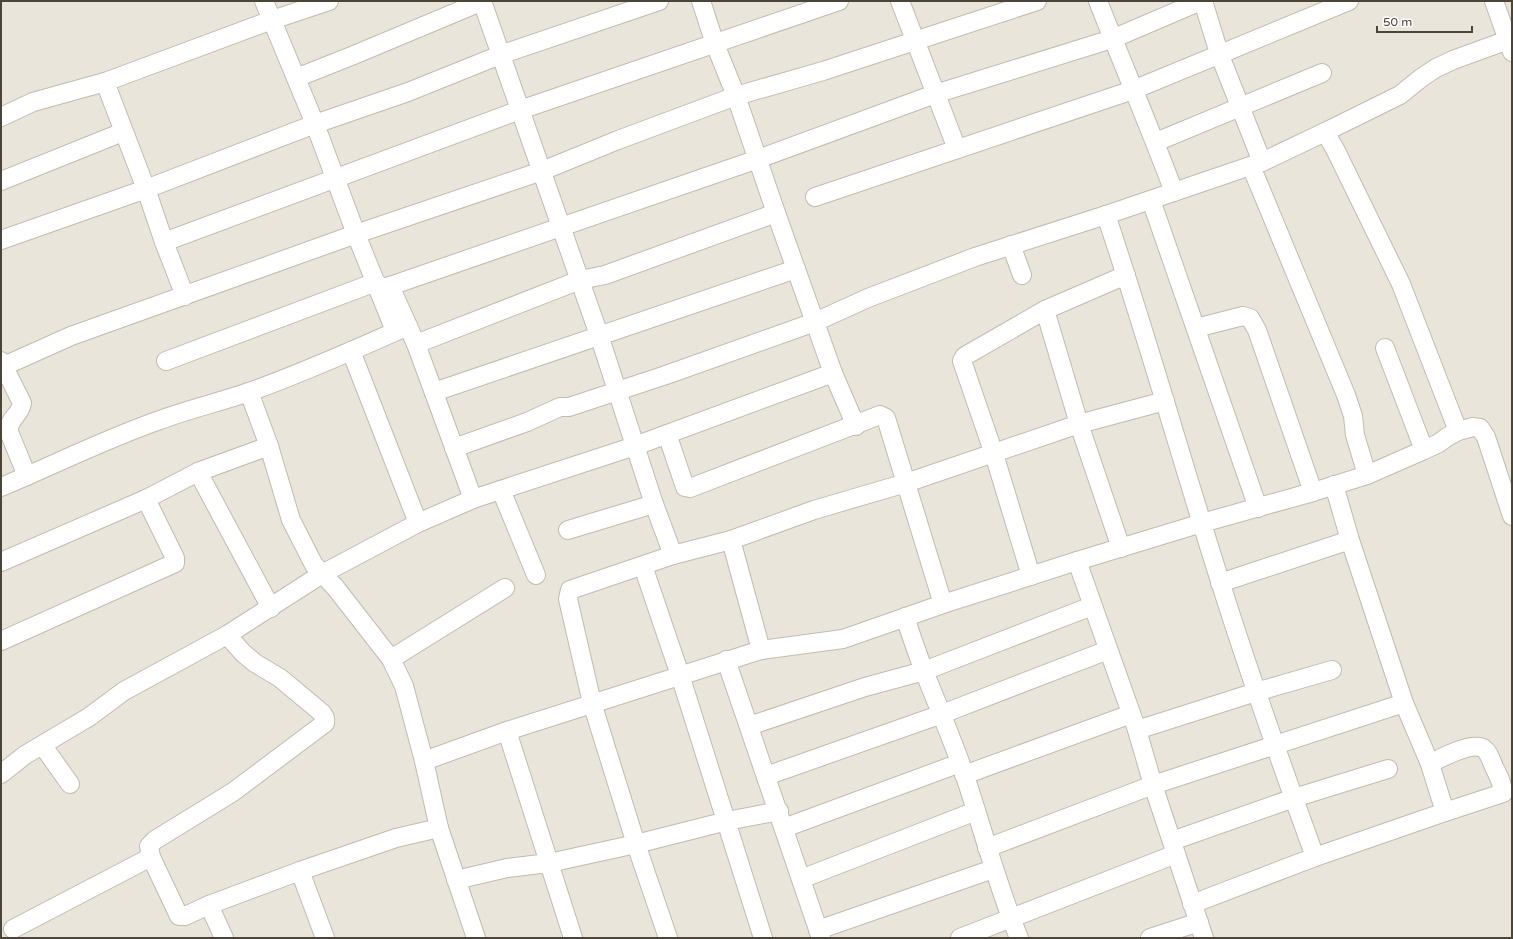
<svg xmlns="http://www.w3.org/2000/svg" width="1513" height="939" viewBox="0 0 1513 939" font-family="'Varela Round',sans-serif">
  <rect width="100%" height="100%" fill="#f6f3ec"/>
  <rect fill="#eae5da" x="1" y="1" width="1511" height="937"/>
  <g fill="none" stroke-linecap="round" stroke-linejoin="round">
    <defs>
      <g id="minor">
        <path d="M264,1L315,124L356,234L395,331"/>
        <path d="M482,1L599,335L654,504L673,555"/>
        <path d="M701,1L715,44L736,96L776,213L833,373L856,426"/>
        <path d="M900,1L957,149"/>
        <path d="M1098,1C1123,65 1150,128 1174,192"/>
        <path d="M1203,1L1219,53L1262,162"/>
        <path d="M1494,1L1512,52"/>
        <path d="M296,78L354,55L483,1"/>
        <path d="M105,82L272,20L329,1"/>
        <path d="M1,117L33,102L105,82L146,189L164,242L185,296"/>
        <path d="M1325,132L1400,95L1421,78L1436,68L1453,60L1508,40"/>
        <path d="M1156,142L1322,73"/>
        <path d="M1251,166L1346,395L1353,416L1355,435L1367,475"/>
        <path d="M1,181L123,132"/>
        <path d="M815,197L1133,90L1349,1"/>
        <path d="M1151,200L1258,508"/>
        <path d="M1106,215C1147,336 1181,459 1220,581C1249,674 1282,766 1315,857"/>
        <path d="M1,240L146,189L315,124L408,92L500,55L659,1"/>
        <path d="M164,242L520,110L839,1"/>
        <path d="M1011,245L1022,275"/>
        <path d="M390,286L416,344L473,499"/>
        <path d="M378,289L390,286L758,159L935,94L1112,39L1201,1"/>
        <path d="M1196,328L1243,316L1250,318L1257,330L1313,492"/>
        <path d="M416,344L580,280L605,275L776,213"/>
        <path d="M1385,348L1424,450"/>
        <path d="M351,351L418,523"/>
        <path d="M1,361L22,403C20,416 8,418 9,432L27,476"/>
        <path d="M166,361L376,282"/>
        <path d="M4,366L71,336L356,234L542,171L618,140L736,96L823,71L1037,1"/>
        <path d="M249,392L269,446L291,520L314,565L335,587L391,659L404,686L424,761L439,828L476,938"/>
        <path d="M434,392L796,269"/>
        <path d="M667,434L685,487L690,488L880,415L886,418L943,604"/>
        <path d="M454,448L527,422L560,407H569L666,375L815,322L868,298L975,257L1106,215L1262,162L1325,132L1335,149L1401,284L1458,431"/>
        <path d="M198,472L271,608"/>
        <path d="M1334,485L1350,540L1404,703L1430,764L1445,812"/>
        <path d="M1,487C54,465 105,439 160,420C189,409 220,402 249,392C303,373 356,349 408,326"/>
        <path d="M501,490L536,575"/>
        <path d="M568,530L654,504"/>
        <path d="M731,540L761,650"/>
        <path d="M1121,548L1079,424L1045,310L1126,275"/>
        <path d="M1077,561L1137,730L1153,785L1204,938"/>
        <path d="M1,562L146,499L198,472L269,446"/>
        <path d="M643,566L680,675L763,938"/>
        <path d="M1031,576L994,454L962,361L965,356L1045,310"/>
        <path d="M1220,583L1350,540"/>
        <path d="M905,617C911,635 917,653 924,671C938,706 953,741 965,776C983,830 997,885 1019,938"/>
        <path d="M227,635L243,653L255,663L280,678L322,713L325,718V723L233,792L155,840L149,846L151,857L179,916H185L209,905L300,871L396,838L439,828"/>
        <path d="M1,641L175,563V558L146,499"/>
        <path d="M391,659L505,588"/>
        <path d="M726,660L821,938"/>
        <path d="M749,726L865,687L924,671L1092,606"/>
        <path d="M1137,730L1256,692L1332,670"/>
        <path d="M507,731L573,938"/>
        <path d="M43,746L70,784"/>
        <path d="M424,761L507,731L761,650L843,639L943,604L1077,561L1202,523L1313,492L1367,475L1424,450L1439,443L1447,437L1458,431L1473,427L1480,428L1486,437L1512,516"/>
        <path d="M1,774L25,755L89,717L124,691L227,635L322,574L418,523L473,499L635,446L833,373"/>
        <path d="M964,775L1131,714"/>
        <path d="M766,776L942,714L1108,650"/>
        <path d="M784,828L960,763"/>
        <path d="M1172,841L1294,798L1388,769"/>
        <path d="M987,848L1153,785L1404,703"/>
        <path d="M300,871L325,938"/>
        <path d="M801,879L976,811"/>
        <path d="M456,880L507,868L549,863L636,844L727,821L779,811"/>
        <path d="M1192,904L1315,857L1445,812L1503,793C1503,784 1498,775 1494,767C1491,760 1489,752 1483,748C1471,742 1440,758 1430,764"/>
        <path d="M209,905L224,938"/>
        <path d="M13,929L151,857"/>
        <path d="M818,930L993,869"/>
        <path d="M668,938L636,844L592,703L568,599L570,590L673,555L731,540L814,510L906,483L1079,424L1165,401"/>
        <path d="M960,938L1176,854"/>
        <path d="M1150,938L1199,922"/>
      </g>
    </defs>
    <use href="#minor" stroke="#c2bbae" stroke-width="20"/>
    <use href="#minor" stroke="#fff" stroke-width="18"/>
  </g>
  <rect width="1513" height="939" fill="none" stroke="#4b4439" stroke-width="4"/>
  <path d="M1377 26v6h95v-6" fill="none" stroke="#4b4439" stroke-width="2"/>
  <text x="1383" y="26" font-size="12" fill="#4b4439" stroke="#ffffff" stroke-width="3" paint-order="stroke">50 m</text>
</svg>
